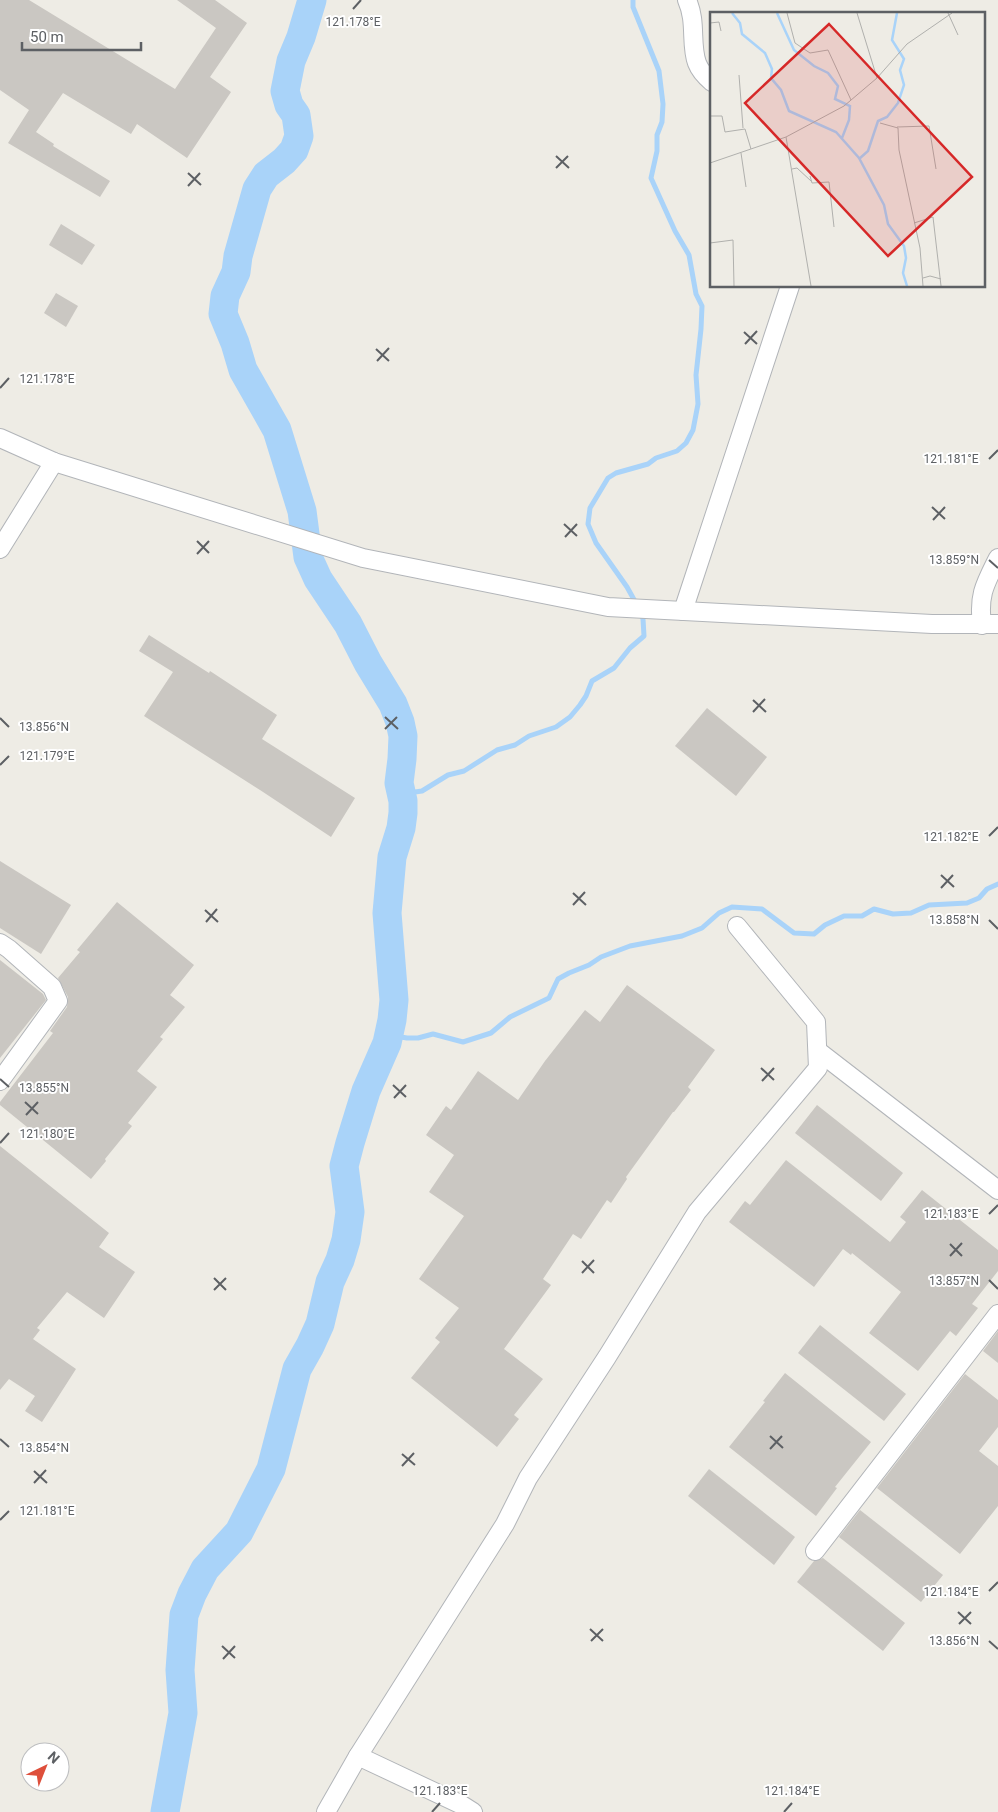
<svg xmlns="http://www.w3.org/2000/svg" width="998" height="1812" viewBox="0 0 998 1812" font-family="Roboto,sans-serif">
  <rect width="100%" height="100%" fill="#eeece5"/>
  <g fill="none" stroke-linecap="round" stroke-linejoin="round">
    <g stroke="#a9d3f9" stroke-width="5">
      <path d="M633,0V7L659,71L663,104L662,122L657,135V151L651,178L675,231L689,255L696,294L702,306L701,329L696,375L698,404L693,430L686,443L677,451L656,458L648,464L616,473L608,478L590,508L588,524L596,543L627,587L637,605"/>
      <path d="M401,794L422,791L448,775L464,771L497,750L515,745L529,736L556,727L570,717L580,705L586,696L592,681L614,668L630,648L644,636L643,619L640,613"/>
      <path d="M389,1035L407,1038H418L433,1034L463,1042L491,1033L510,1017L549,998L558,979L569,973L589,965L601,957L630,946L682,936L702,928L719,913L732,907L762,909L794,933L814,934L825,925L844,916H862L874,909L893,914L911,913L929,905L967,903L979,898L987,889L998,884"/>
    </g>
    <path stroke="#a9d3f9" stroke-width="29" d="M165,1812L183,1713L180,1670L184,1615L192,1594L205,1569L239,1532L271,1469L297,1369L310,1346L320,1324L330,1282L340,1260L346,1240L350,1212L344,1166L350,1143L366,1091L387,1043L392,1020L394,1000L387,913L392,857L401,828L403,813V801L399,783L402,759L403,736L400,722L393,704L368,663L348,624L318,579L308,557L302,511L277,430L243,370L235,343L223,314L225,296L236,272L238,256L257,189L266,175L284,161L294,150L299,136L296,115L289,105L285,91L291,61L301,37L312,0"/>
  </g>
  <g fill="#cac7c2">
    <path d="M0,0H29L175,89L216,28L177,0H215L247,23L210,77L231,92L187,158L137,124L131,134L63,93L36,132L54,144L53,146L110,181L100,197L8,143L29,110L0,90Z"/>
    <path d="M61,224L95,245L82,265L49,245Z"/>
    <path d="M56,293L78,306L66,327L44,313Z"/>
    <path d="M149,635L209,673L210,671L277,715L262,739L355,798L331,837L260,790L144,716L173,672L139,651Z"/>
    <path d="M707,708L767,757L736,796L675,746Z"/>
    <path d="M0,861L71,905L41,954L0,928Z"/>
    <path d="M117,902L194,965L170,995L185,1007L160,1037L163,1039L137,1071L157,1087L128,1123L132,1126L105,1159L106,1161L91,1179L0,1105V1102L53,1033L50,1031L67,1007L68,997L58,978L80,952L77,950Z"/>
    <path d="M0,960L43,994L46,1000L0,1058Z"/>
    <path d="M627,985L715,1050L688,1087L691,1090L674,1112H673L626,1177L627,1179L611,1203L607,1200L581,1239L573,1234L543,1279L551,1285L504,1349L543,1379L514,1415L519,1419L497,1447L411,1378L440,1342L435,1338L459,1308L419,1279L464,1216L429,1192L454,1155L426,1135L446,1106L451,1110L478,1071L518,1100L545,1061L585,1010L600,1022Z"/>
    <path d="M817,1105L903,1173L881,1201L795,1133Z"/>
    <path d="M0,1146L109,1233L99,1247L135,1272L104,1318L67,1292L37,1328L40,1330L33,1339L76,1369L42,1422L25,1411L35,1396L9,1379L0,1390Z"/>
    <path d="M786,1160L890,1242L906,1222L900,1217L922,1190L998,1250V1271L972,1304L978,1308L956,1336L950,1331L918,1371L869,1333L901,1292L852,1253L851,1255L843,1249L814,1287L729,1222L745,1201L750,1205Z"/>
    <path d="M820,1325L906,1394L884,1421L798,1353Z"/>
    <path d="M998,1331V1363L983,1351Z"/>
    <path d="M785,1373L871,1442L835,1487L837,1488L816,1516L729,1447L765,1402L763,1401Z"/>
    <path d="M965,1374L998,1400V1427L979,1451L998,1466V1506L960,1554L877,1488Z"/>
    <path d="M709,1469L795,1537L774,1565L688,1496Z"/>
    <path d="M860,1510L943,1575L921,1602L839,1537Z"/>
    <path d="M823,1558L905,1623L883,1651L797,1582L814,1561Z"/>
  </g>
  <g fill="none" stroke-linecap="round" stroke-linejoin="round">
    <defs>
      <g id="minor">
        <path d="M687,0C697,22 690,44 697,63C700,71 706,77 712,82"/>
        <path d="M0,438L54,462L363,558L608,607L932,624H998"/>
        <path d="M0,549L54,462"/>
        <path d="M683,611L790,286"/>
        <path d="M982,625C978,595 985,584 998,558"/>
        <path d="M0,943L9,949L52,987L58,1001L0,1081"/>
        <path d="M818,1051L998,1190"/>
        <path d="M815,1551L998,1314"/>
        <path d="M358,1756L462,1805L473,1812"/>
        <path d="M326,1812L358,1756L505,1524L528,1478L607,1357L697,1212L818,1068L816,1022L737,926"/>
      </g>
    </defs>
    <use href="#minor" stroke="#b2b5b9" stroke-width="20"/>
    <use href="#minor" stroke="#fff" stroke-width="18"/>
  </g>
  <path fill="none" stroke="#5d6064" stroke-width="2" d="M353,9L361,0M556,156L569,168M556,168L568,156M188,173L201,185M188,186L200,173M744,332L757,344M745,344L757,331M376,349L389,361M377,361L389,348M0,388L9,378M989,459L998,450M932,507L945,519M933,520L945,507M564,524L577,536M565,537L577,524M197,541L209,553M197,554L209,541M989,560L998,568M753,700L766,712M753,712L765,699M385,717L398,729M0,718L9,727M385,729L397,717M0,765L9,756M989,836L998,827M941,875L954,887M941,888L953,875M573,893L586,905M573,905L585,892M205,910L218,922M989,920L998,929M206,922L217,909M761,1068L774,1080M0,1079L9,1087M762,1081L774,1068M393,1085L406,1097M394,1098L406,1085M25,1102L38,1114M26,1115L38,1102M0,1143L9,1133M989,1214L998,1205M950,1244L962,1256M950,1256L962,1243M582,1261L594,1273M582,1273L594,1260M214,1278L226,1290M989,1280L998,1289M214,1290L226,1278M770,1436L783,1448M0,1439L9,1447M770,1449L782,1436M402,1454L415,1465M402,1466L414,1453M34,1471L47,1483M34,1483L46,1470M0,1520L9,1511M989,1591L998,1582M958,1612L971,1624M959,1624L971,1612M590,1629L603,1641M591,1641L603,1629M989,1641L998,1649M222,1646L235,1658M223,1659L235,1646M432,1812L440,1803M784,1812L792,1803"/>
  <g transform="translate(710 12)">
    <rect width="275" height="275" fill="#eeece5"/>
    <path fill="none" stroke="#a9d3f9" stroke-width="2.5" d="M22,1L30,11L32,22L55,41L62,57L61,66L71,78L79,99L126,120L149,146L174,193L178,212L194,234L196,246L193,261L197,274M67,1L84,38L104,54L118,61L128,74L125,87L140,94L139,108L132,126M149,147L158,139L168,109L177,105L188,91L194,73L190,58L194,47L182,28L187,1"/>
    <path fill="none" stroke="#b0b0ad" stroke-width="1" d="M77,1L85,31L100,41L118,38L141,88M147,1L167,66M238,1L248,23M0,11L9,10L11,19M29,63L33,116M0,104H12L15,120L35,117L41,137M170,111L188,116L189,138L210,236L213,274M187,115L219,114L226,157M76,125L101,274M31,141L36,175M0,151L76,125L134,94L167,66L197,32L242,1M82,157L87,156L101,169M100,164L102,171L119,170L124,215M204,211L223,205L231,274M0,231L23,228L24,274M213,266L220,264L231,267"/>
    <path fill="#d62828" fill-opacity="0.15" stroke="#d62828" stroke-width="2.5" d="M119,12L262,165L178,244L35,91Z"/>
    <rect width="275" height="275" fill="none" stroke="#5d6064" stroke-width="2.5"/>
  </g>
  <g font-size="12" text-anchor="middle" fill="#5d6064" stroke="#fff" stroke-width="4" stroke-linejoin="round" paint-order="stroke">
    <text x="353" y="26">121.178°E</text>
    <text x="47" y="383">121.178°E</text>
    <text x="951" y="463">121.181°E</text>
    <text x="954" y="564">13.859°N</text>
    <text x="44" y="731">13.856°N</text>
    <text x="47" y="760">121.179°E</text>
    <text x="951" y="841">121.182°E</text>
    <text x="954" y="924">13.858°N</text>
    <text x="44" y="1092">13.855°N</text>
    <text x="47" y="1138">121.180°E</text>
    <text x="951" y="1218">121.183°E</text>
    <text x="954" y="1285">13.857°N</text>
    <text x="44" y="1452">13.854°N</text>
    <text x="47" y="1515">121.181°E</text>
    <text x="951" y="1596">121.184°E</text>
    <text x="954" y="1645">13.856°N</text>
    <text x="440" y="1795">121.183°E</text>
    <text x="792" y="1795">121.184°E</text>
  </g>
  <g transform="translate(45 1767) rotate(43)"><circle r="24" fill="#ffffff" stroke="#bebfc1"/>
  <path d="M0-4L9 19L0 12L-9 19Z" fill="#de4f3b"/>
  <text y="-8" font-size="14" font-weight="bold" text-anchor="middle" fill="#5d6064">N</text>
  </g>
  <path d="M22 42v8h119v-8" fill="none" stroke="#5d6064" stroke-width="2.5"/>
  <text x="30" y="42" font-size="15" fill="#5d6064" stroke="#ffffff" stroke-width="4" paint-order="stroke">50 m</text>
</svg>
